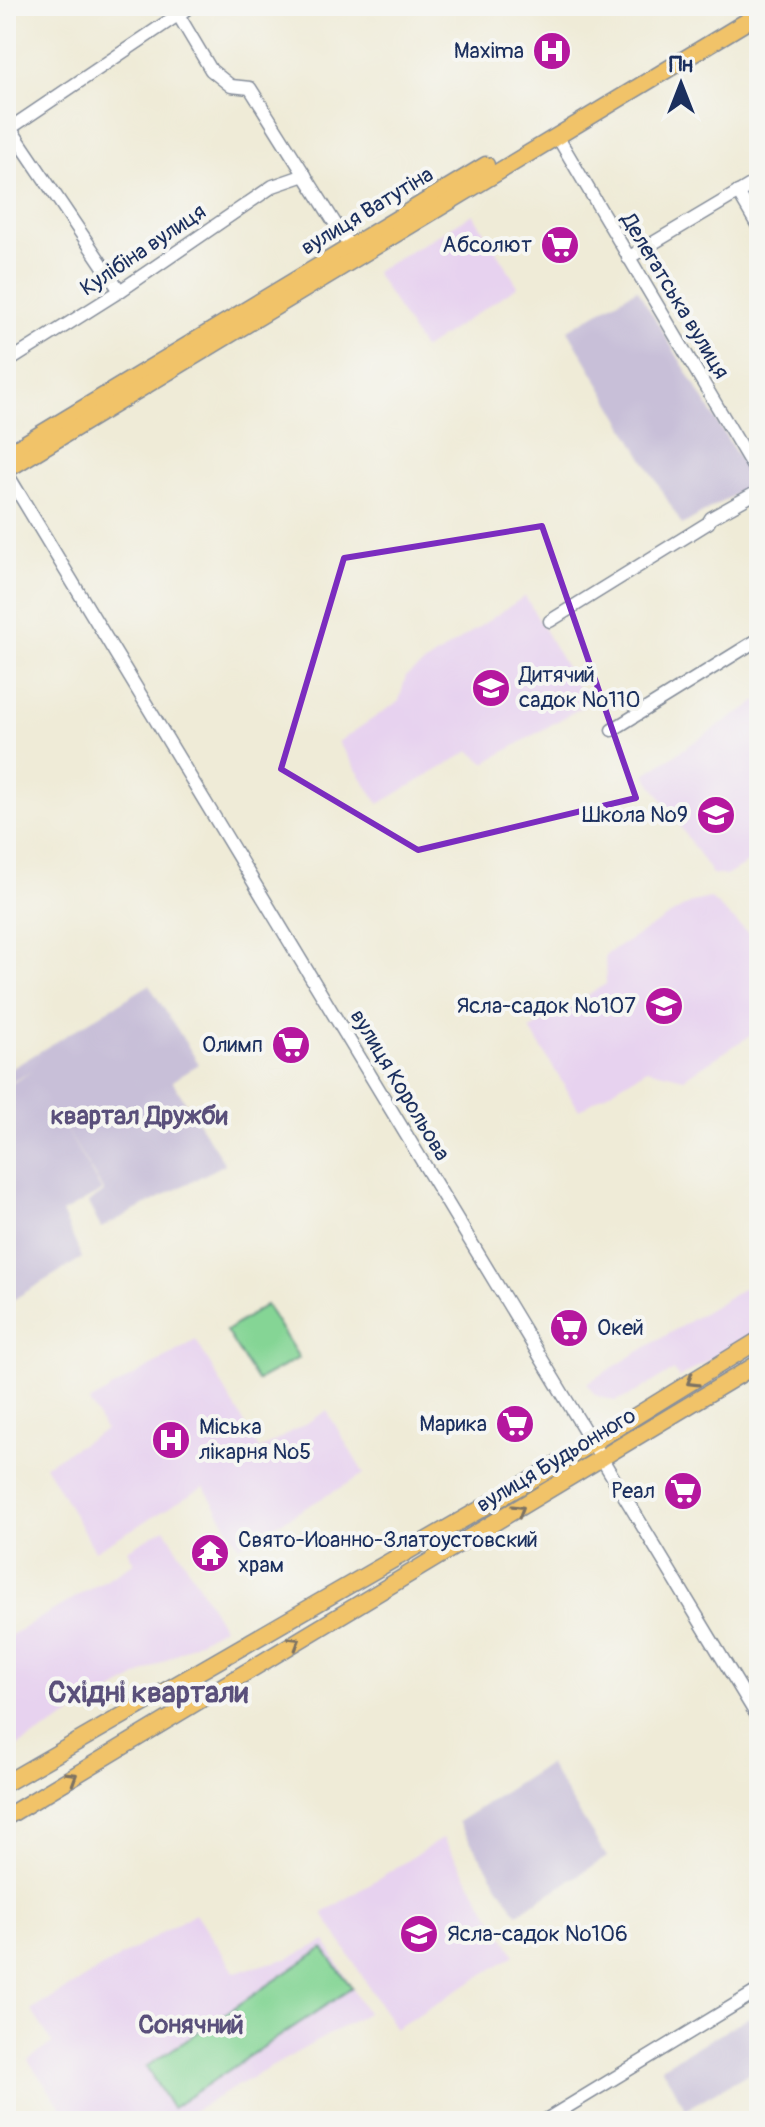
<svg xmlns="http://www.w3.org/2000/svg" width="765" height="2127" viewBox="0 0 765 2127" font-family="Pangolin,sans-serif">
  <rect width="100%" height="100%" fill="#f6f6f2"/>
  <filter id="ink" filterUnits="userSpaceOnUse"><feTurbulence type="fractalNoise" baseFrequency=".0125" numOctaves="2"/><feDisplacementMap in="SourceGraphic" scale="16" xChannelSelector="R" yChannelSelector="G"/><feConvolveMatrix kernelMatrix="1 2 1 2 8 2 1 2 1" color-interpolation-filters="sRGB"/></filter>
  <filter id="wash" filterUnits="userSpaceOnUse"><feTurbulence type="fractalNoise" baseFrequency=".006" numOctaves="4" result="noise"/><feDisplacementMap in="SourceGraphic" scale="32" xChannelSelector="R" yChannelSelector="G"/><feGaussianBlur stdDeviation="1.8" result="paint"/><feColorMatrix in="noise" values="0 0 0 0 0 0 0 0 0 0 0 0 0 0 0 0 0 1.4 0 .05"/><feComposite in="paint" operator="in"/></filter>
  <g filter="url(#wash)">
    <rect width="100%" height="100%" fill="#efebd7"/>
    <g fill="#e7d2ef">
      <path d="M473,214L518,286L423,349L375,272Z"/>
      <path d="M525,596L587,704L485,763L470,751L379,804L338,742L399,701L406,676Z"/>
      <path d="M759,700V856L726,876L712,874L645,774Z"/>
      <path d="M710,898L759,943V1030L684,1078L647,1069L579,1110L530,1029L606,984L605,955L692,902Z"/>
      <path d="M759,1279V1330L679,1378L674,1370L629,1396L614,1401L595,1395L587,1383Z"/>
      <path d="M196,1340L260,1450L327,1411L364,1474L239,1546L204,1487L95,1551L45,1465L105,1430L89,1402Z"/>
      <path d="M165,1528L223,1627L6,1753V1638L134,1563L127,1550Z"/>
      <path d="M443,1838L515,1955L395,2029L323,1913Z"/>
      <path d="M195,1913L235,1972L289,1958L325,1941L367,2013L175,2121H70L28,2060L53,2043L31,2010Z"/>
    </g>
    <g fill="#c8bfd8">
      <path d="M637,289L754,483L682,525L568,330Z"/>
      <path d="M149,985L199,1064L172,1081L225,1164L101,1228L88,1203L104,1192L61,1121L102,1191L62,1213L82,1258L6,1304V1087L32,1071L6,1085V1072Z"/>
      <path d="M548,1764L607,1857L517,1914L458,1822Z"/>
      <path d="M749,2017L759,2034V2067L686,2109L661,2067Z"/>
    </g>
    <g fill="#85d595" stroke="#50827a" stroke-width="2">
      <path d="M266,1305L299,1358L257,1381L226,1331Z"/>
      <path d="M323,1948L352,1988L172,2108L146,2067Z"/>
    </g>
  </g>
  <g filter="url(#ink)">
    <g fill="none" stroke-linecap="round" stroke-linejoin="round">
      <defs>
        <g id="minor">
          <path d="M173,6L211,70L231,86L250,88L353,252"/>
          <path d="M6,122L120,291"/>
          <path d="M6,131L191,6"/>
          <path d="M557,136L759,477"/>
          <path d="M738,192L759,228"/>
          <path d="M628,258L759,180"/>
          <path d="M6,363L120,291L273,186L305,175"/>
          <path d="M6,472L759,1719"/>
          <path d="M550,621L708,523L711,518L759,491"/>
          <path d="M612,730L759,639"/>
          <path d="M544,2121L759,1990"/>
        </g>
        <g id="major">
          <path d="M6,455L486,165"/>
          <path d="M6,470L759,14"/>
          <path d="M6,1783L545,1472L759,1340"/>
          <path d="M6,1817L759,1363"/>
        </g>
      </defs>
      <use href="#minor" stroke="#858d9a" stroke-width="15"/>
      <use href="#major" stroke="#858d9a" stroke-width="19"/>
      <use href="#minor" stroke="#fff" stroke-width="12"/>
      <use href="#major" stroke="#f1c369" stroke-width="16"/>
    </g>
    <defs><path id="oneway-chevron" d="M-2-3.5L2.5 0L-2 3.5" fill="none" stroke-width="1.6" stroke-linecap="round" stroke-linejoin="round" transform="scale(2)"/></defs>
    <g stroke="#7b7263">
      <use href="#oneway-chevron" transform="translate(692 1381) rotate(149)"/>
      <use href="#oneway-chevron" transform="translate(519 1510) rotate(-31)"/>
      <use href="#oneway-chevron" transform="translate(295 1642) rotate(-31)"/>
      <use href="#oneway-chevron" transform="translate(72 1777) rotate(-32)"/>
    </g>
  </g>
  <path fill="none" stroke="#7b2cbf" stroke-width="6" stroke-linejoin="round" d="M542,526L636,798L418,850L281,769L344,558Z"/>
  <defs>
    <symbol id="hospital-disc" viewBox="-11 -11 22 22"><circle r="9.5" fill="#b5179e" stroke="#f6f6f2"/><path d="M-5-5h3v3.5h4V-5h3V5h-3V1.5h-4V5h-3Z" fill="#fff"/></symbol>
    <symbol id="supermarket-disc" viewBox="-11 -11 22 22"><circle r="9.5" fill="#b5179e" stroke="#f6f6f2"/><path d="M-6-5.5h2.5l.6 2H6L4.5 2H-2.5L-4.4-4H-6ZM-1.5 3.2a1.3 1.3 0 1 0 .1 0ZM3 3.2a1.3 1.3 0 1 0 .1 0Z" fill="#fff"/></symbol>
    <symbol id="school-disc" viewBox="-11 -11 22 22"><circle r="9.5" fill="#b5179e" stroke="#f6f6f2"/><path d="M0-5L7-2L0 1L-7-2ZM-4 1L0 2.5L4 1V4Q0 6-4 4Z" fill="#fff"/></symbol>
    <symbol id="temple-disc" viewBox="-11 -11 22 22"><circle r="9.5" fill="#b5179e" stroke="#f6f6f2"/><path d="M0-6L5-2H3V0L6.5 2.5H4V6H1.5V3h-3V6H-4V2.5H-6.5L-3 0V-2H-5Z" fill="#fff"/></symbol>
  </defs>
  <g fill-rule="evenodd">
    <use href="#hospital-disc" x="530" y="29" width="44" height="44"/>
    <use href="#supermarket-disc" x="538" y="223" width="44" height="44"/>
    <use href="#school-disc" x="469" y="666" width="44" height="44"/>
    <use href="#school-disc" x="694" y="793" width="44" height="44"/>
    <use href="#school-disc" x="642" y="984" width="44" height="44"/>
    <use href="#supermarket-disc" x="269" y="1023" width="44" height="44"/>
    <use href="#supermarket-disc" x="547" y="1306" width="44" height="44"/>
    <use href="#supermarket-disc" x="493" y="1402" width="44" height="44"/>
    <use href="#hospital-disc" x="149" y="1418" width="44" height="44"/>
    <use href="#supermarket-disc" x="661" y="1469" width="44" height="44"/>
    <use href="#temple-disc" x="188" y="1531" width="44" height="44"/>
    <use href="#school-disc" x="397" y="1912" width="44" height="44"/>
  </g>
  <g text-anchor="middle" dominant-baseline="central" stroke-width="8" stroke-linejoin="round" paint-order="stroke">
    <g font-size="22" fill="#1b2f5e" stroke="#f6f6f2" text-anchor="end">
      <text x="524" y="51">Maxima</text>
      <text x="532" y="245">Абсолют</text>
      <text x="519" y="675" text-anchor="start">Дитячий<tspan x="519" dy="25">садок №110</tspan></text>
      <text x="688" y="815">Школа №9</text>
      <text x="636" y="1006">Ясла-садок №107</text>
      <text x="263" y="1045">Олимп</text>
      <text x="597" y="1328" text-anchor="start">Окей</text>
      <text x="487" y="1424">Марика</text>
      <text x="199" y="1427" text-anchor="start">Міська<tspan x="199" dy="25">лікарня №5</tspan></text>
      <text x="655" y="1491">Реал</text>
      <text x="238" y="1540" text-anchor="start">Свято-Иоанно-Златоустовский<tspan x="238" dy="25">храм</tspan></text>
      <text x="447" y="1934" text-anchor="start">Ясла-садок №106</text>
    </g>
    <g font-size="22" fill="#1b2f5e" stroke="#f6f6f2">
      <text transform="translate(367 211) rotate(-31)">вулиця Ватутіна</text>
      <text transform="translate(143 250) rotate(-34)">Кулібіна вулиця</text>
      <text transform="translate(675 296) rotate(59)">Делегатська вулиця</text>
      <text transform="translate(400 1085) rotate(59)">вулиця Корольова</text>
      <text transform="translate(556 1460) rotate(-31)">вулиця Будьонного</text>
    </g>
    <g font-size="26" font-weight="bold" fill="#5a507b" stroke="#f6f6f2">
      <text x="139" y="1116">квартал Дружби</text>
      <text x="191" y="2025">Сонячний</text>
    </g>
    <g font-size="30" font-weight="bold" fill="#5a507b" stroke="#f6f6f2">
      <text x="148" y="1692">Східні квартали</text>
    </g>
  </g>
  <rect width="765" height="2127" fill="none" stroke="#f6f6f2" stroke-width="32"/>
  <g transform="translate(681 84)" stroke="#f6f6f2" stroke-width="6" paint-order="stroke">
  <path d="M0-6L14 30L0 20L-14 30Z" fill="#1b2f5e"/>
  <text y="-12" font-size="22" font-weight="bold" text-anchor="middle" fill="#1b2f5e">Пн</text>
  </g>
</svg>
